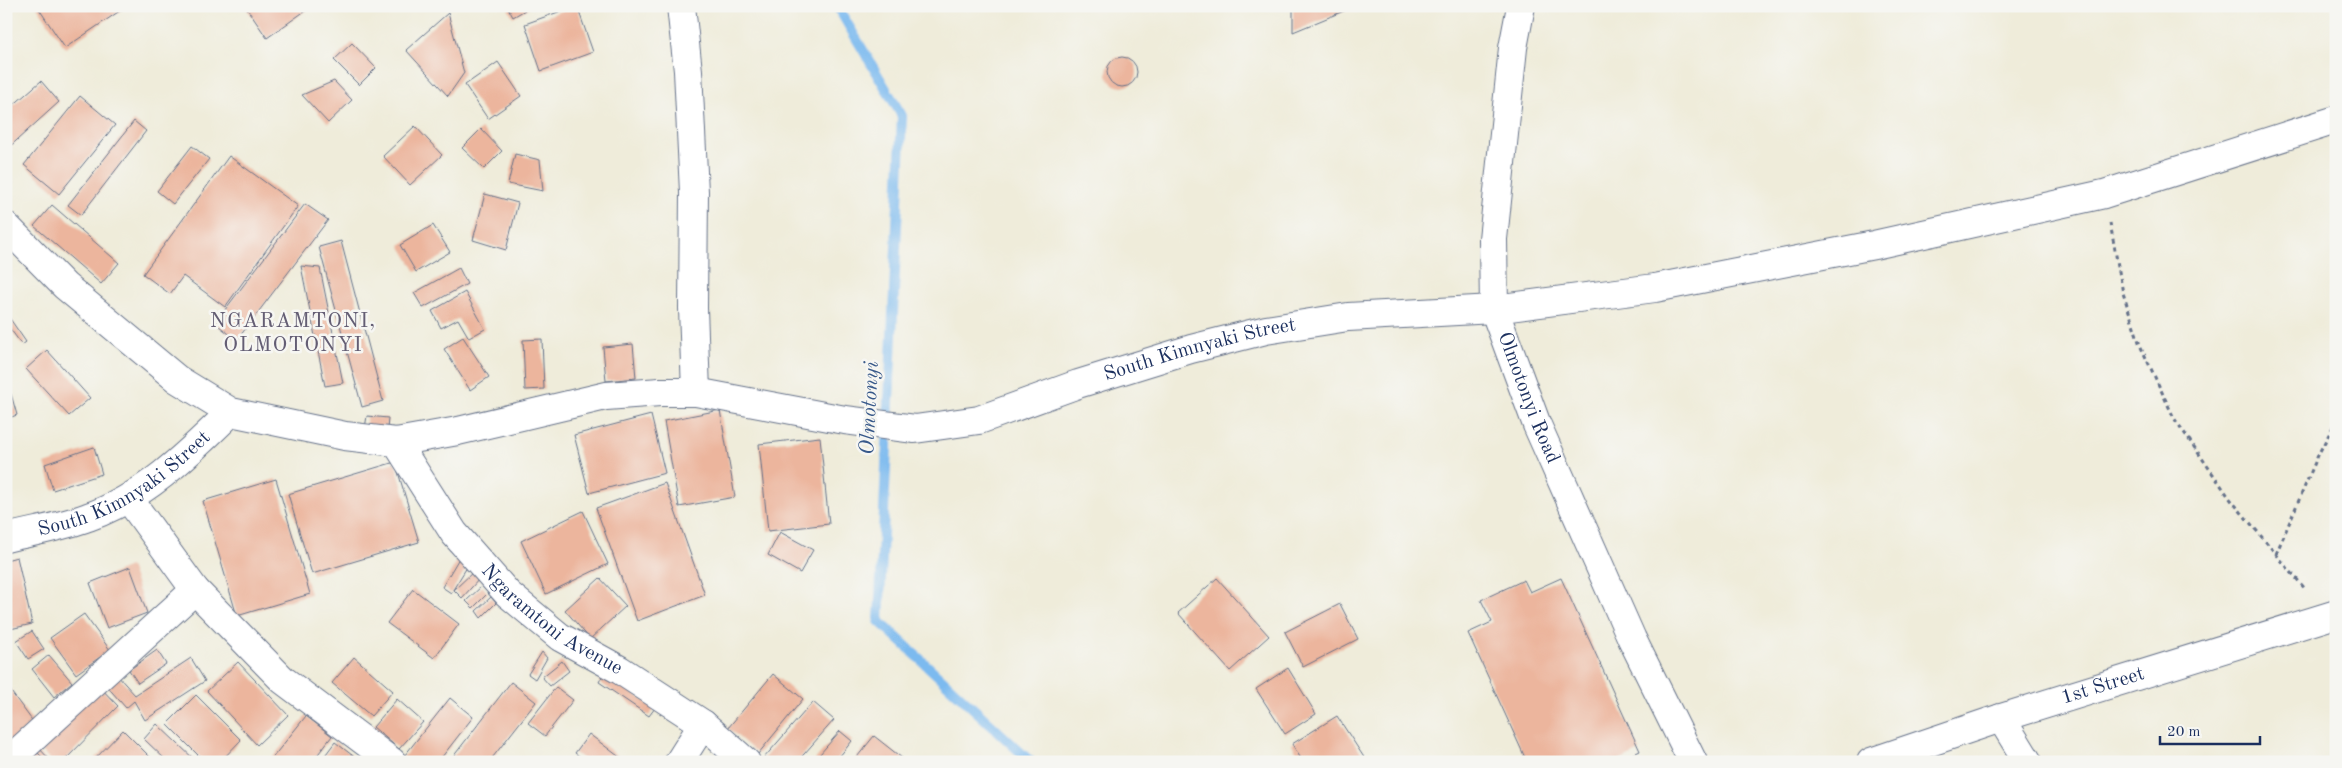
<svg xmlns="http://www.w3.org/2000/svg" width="2342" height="768" viewBox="0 0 2342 768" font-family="'Old Standard TT',serif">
  <rect width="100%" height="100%" fill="#f6f6f2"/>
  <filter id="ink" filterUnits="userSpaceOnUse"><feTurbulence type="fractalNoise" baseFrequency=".02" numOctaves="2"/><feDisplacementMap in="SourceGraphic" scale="10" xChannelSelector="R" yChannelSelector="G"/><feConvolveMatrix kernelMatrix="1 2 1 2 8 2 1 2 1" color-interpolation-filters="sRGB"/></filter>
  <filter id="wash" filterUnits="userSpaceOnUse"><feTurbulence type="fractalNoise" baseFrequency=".0096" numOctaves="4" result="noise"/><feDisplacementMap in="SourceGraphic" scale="20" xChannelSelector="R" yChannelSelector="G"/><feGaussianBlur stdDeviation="1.12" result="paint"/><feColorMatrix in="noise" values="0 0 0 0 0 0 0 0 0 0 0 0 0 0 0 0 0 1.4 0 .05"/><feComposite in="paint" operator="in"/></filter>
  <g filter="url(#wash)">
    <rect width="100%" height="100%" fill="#efecda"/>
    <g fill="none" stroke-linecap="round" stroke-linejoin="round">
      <path stroke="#7bbaef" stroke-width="10" d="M837,6L902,116L879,621L1031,762"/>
    </g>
    <g id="blocks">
      <g fill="#ecb59d">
        <path d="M37,6H127L65,48Z"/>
        <path d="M245,6H312L267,38Z"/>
        <path d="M507,6H532L513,17Z"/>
        <path d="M575,6H577L593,52L541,71L525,24Z"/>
        <path d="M1202,6H1238V9Z"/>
        <path d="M1293,6H1350L1351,8L1293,32Z"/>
        <path d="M448,13L464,73L448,96L406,50Z"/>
        <path d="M352,43L376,68L359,85L334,60Z"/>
        <circle cx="1122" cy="72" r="15"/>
        <path d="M498,62L521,96L488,119L465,85Z"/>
        <path d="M41,81L59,102L6,150V104L10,108Z"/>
        <path d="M334,81L352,100L328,123L302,95Z"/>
        <path d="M80,96L115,125L59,194L24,165Z"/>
        <path d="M134,121L146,131L81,215L68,205Z"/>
        <path d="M415,126L442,155L410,185L383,156Z"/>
        <path d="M481,129L502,151L484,169L462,148Z"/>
        <path d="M192,146L209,159L173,204L157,191Z"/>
        <path d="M515,154L540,160L543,191L508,184Z"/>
        <path d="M229,156L298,206L225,307L183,276L170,294L143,274Z"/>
        <path d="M485,194L518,203L506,250L473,240Z"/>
        <path d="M305,204L328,220L237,340L215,323Z"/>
        <path d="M52,205L119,263L101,284L34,226Z"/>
        <path d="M433,225L450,252L416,272L400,245Z"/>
        <path d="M341,241L383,401L362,407L319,247Z"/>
        <path d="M301,266L320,268L343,383L325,386Z"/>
        <path d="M459,268L467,284L423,308L414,293Z"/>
        <path d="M465,292L485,329L469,338L458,319L441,328L432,311Z"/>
        <path d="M6,313L26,342L22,345L6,323Z"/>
        <path d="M463,337L489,377L470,390L444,349Z"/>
        <path d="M542,339L544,389L525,390L523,340Z"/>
        <path d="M633,344L636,378L606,381L603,347Z"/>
        <path d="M47,350L90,398L69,416L26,369Z"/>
        <path d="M11,394L17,415L6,419V396Z"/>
        <path d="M720,410L735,497L679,507L664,421Z"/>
        <path d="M651,415L665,473L589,493L574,435Z"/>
        <path d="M367,416L388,418L387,430L365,428Z"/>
        <path d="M820,437L829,524L768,531L759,444Z"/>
        <path d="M94,447L102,474L53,490L45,464Z"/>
        <path d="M395,462L419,542L312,574L288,494Z"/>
        <path d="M276,479L310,594L237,616L203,501Z"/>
        <path d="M665,483L705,595L637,621L596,508Z"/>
        <path d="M583,511L608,564L546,594L521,541Z"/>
        <path d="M780,532L813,550L800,573L768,555Z"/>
        <path d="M462,553L472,559L451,593L442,587Z"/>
        <path d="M17,557L32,624L6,630V560Z"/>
        <path d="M130,567L147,613L107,628L90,583Z"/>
        <path d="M474,571L480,578L462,598L454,590Z"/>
        <path d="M600,578L626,606L590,639L565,610Z"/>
        <path d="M1217,578L1269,636L1230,671L1178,613Z"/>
        <path d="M1561,578L1640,751L1617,762H1527L1468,633L1492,622L1481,600L1524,580L1530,592Z"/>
        <path d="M482,586L488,593L473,608L466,601Z"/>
        <path d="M413,589L459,624L434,658L387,623Z"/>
        <path d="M491,597L496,603L481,618L476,611Z"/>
        <path d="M1340,604L1358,639L1303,667L1285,632Z"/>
        <path d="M84,614L110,650L76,674L50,638Z"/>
        <path d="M32,631L44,649L28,659L16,641Z"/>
        <path d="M157,650L166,664L138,683L129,670Z"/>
        <path d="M542,652L547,658L535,679L528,674Z"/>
        <path d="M49,655L72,682L54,697L32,669Z"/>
        <path d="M354,657L393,691L371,716L332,683Z"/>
        <path d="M191,658L205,681L145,720L134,701L126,708L105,684L116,674L135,695Z"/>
        <path d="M562,661L569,671L550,686L542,677Z"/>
        <path d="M238,662L288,715L257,745L207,691Z"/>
        <path d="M1288,668L1316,714L1285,734L1256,689Z"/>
        <path d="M604,673L655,708L649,716L599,682Z"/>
        <path d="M773,674L803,699L758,754L728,728Z"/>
        <path d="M511,682L536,702L489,762H449Z"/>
        <path d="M6,685L34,723L6,744Z"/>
        <path d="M98,685L118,706L63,762H52L37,746Z"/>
        <path d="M556,687L573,700L545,736L528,723Z"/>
        <path d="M196,695L241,740L220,762H205L167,724Z"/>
        <path d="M450,698L473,717L438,762H403L401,760Z"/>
        <path d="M397,699L423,722L399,749L373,727Z"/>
        <path d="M813,702L834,720L797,762H767L763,759Z"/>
        <path d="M306,716L332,736L312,762H269Z"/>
        <path d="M1337,716L1367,762H1303L1292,744Z"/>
        <path d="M157,724L197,762H168L144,739Z"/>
        <path d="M123,730L155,762H92Z"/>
        <path d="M840,731L852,741L835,762H813Z"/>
        <path d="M589,734L626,762H587L575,753Z"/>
        <path d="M874,736L907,762H853Z"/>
        <path d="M335,742L361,762H320Z"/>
        <path d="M30,745L47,762H12Z"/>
      </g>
    </g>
  </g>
  <g filter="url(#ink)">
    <use href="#blocks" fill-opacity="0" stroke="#657189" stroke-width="1"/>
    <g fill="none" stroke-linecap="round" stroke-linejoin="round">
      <defs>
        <g id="minor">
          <path d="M681,6L688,71L694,192L693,308L696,392"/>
          <path id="s1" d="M1521,6L1513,48L1493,239L1494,309L1537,425L1632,639L1693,762"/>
          <path id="s2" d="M6,226L65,286L177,379L231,412L345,436L396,442L458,431L606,396L660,392H696L845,420L915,429L979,420L1078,384L1191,349L1266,330L1348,317L1494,309L1655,288L1874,245L2104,194L2336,120"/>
          <path id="s3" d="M396,442L454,533L508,594L560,637L620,670L703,724L746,762"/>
          <path d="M129,499L195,590L283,680L392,762"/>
          <path id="s4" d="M6,538C33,531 62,527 88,517C145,497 188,454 231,412"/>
          <path d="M2001,718L2028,762"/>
          <path d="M7,762L195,590"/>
          <path d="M679,762L703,724"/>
          <path id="s5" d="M1871,762L2001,718L2336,614"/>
        </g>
      </defs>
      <use href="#minor" stroke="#657189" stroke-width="30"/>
      <g stroke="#657189" stroke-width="3" stroke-dasharray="4 4" stroke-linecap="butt">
        <path d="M2110,223L2123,293L2140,345L2174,418L2231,500L2306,590"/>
        <path d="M2276,554L2319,453L2336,421"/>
      </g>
      <use href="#minor" stroke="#fff" stroke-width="28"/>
    </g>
  </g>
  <g text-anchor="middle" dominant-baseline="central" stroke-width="5" stroke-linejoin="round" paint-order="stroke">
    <g font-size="20" fill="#1b2f5e" stroke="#f6f6f2">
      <text stroke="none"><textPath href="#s2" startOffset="1285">South Kimnyaki Street</textPath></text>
      <text stroke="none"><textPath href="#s1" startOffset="400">Olmotonyi Road</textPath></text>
      <text stroke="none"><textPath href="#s4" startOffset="132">South Kimnyaki Street</textPath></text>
      <text stroke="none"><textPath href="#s3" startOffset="240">Ngaramtoni Avenue</textPath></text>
      <text stroke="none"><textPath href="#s5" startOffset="244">1st Street</textPath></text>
    </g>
    <g font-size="21" letter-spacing="1" fill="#645e74" stroke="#f6f6f2">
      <text x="293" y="321">NGARAMTONI,<tspan x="293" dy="24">OLMOTONYI</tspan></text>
    </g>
    <g font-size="21" font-style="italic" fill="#38598a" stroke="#f6f6f2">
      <text transform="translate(870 408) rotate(-87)">Olmotonyi</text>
    </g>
  </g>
  <rect width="2342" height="768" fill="none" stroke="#f6f6f2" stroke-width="25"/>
  <path d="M2160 736v8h100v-8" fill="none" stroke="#1b2f5e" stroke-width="2.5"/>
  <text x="2167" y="736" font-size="15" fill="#1b2f5e" stroke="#f6f6f2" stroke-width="4" paint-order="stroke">20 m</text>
</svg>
